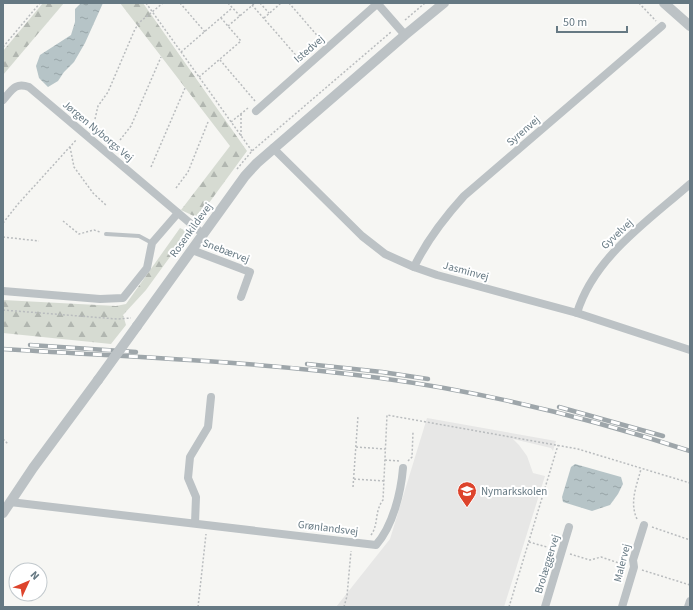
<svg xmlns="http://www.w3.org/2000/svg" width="693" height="610" viewBox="0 0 693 610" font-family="'Source Sans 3',sans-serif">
  <defs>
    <pattern id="forest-firs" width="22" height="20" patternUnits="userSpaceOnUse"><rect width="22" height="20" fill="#d6dbd2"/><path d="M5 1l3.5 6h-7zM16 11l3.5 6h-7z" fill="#b1b6b0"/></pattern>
    <pattern id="water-ripples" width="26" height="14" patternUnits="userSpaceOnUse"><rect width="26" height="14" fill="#b6c4c7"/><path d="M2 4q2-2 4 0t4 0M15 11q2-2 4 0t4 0" fill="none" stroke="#98a4a7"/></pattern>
  </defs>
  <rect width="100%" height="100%" fill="#f6f6f3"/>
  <path fill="#e7e7e6" d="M427,418L556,441L553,451L551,448L513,439L519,445L527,456L533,473L545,476L504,607H336L390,539Z"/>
  <g fill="url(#forest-firs)">
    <path d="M43,3H64L3,75V51Z"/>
    <path d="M120,3H143L247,151L198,218L181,210L230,146Z"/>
    <path d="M180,228L188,232L146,290L123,315L126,325L111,344L3,333V300L116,306L126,304Z"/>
  </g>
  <g fill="url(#water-ripples)">
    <path d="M81,3H103L85,43L74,62L64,72L58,81L48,87L39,78L36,66L40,55L71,35L75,22V9Z"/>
    <path d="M575,464L621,477L623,484L618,494L610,505L592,511L563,502L562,497L571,467Z"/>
  </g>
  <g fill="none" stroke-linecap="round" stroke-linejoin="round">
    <g stroke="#b9bcbe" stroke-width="1.5" stroke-dasharray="2 2" stroke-linecap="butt">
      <path d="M146,3L252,151"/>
      <path d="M180,3L205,32"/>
      <path d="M228,3L240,16"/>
      <path d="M260,3L269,13"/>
      <path d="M289,3L322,41"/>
      <path d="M639,3L656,21"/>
      <path d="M252,5L301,61"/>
      <path d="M264,18L281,3"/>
      <path d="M405,20L425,3"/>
      <path d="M228,26L255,3"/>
      <path d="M3,47L40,3"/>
      <path d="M181,52L232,8"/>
      <path d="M220,60L255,101"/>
      <path d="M199,77L241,41L221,18"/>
      <path d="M241,114V137"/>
      <path d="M95,119L98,106L108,92L135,29L141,21L163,3"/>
      <path d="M231,122L248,108"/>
      <path d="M120,140L131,126L161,57"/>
      <path d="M70,147L74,167L93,193L107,206"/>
      <path d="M151,167L185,88"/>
      <path d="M237,169L252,151L391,32"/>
      <path d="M176,188L188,172L208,122"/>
      <path d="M63,221L79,234L94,230L100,232"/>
      <path d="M3,223L18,204L77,139"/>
      <path d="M3,237L39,241"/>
      <path d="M3,310L117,319L131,318"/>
      <path d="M3,439L8,444"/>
      <path d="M356,447L385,449"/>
      <path d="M385,460L399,461"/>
      <path d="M408,461L412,457L413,432"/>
      <path d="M354,479L384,481"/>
      <path d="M353,487L358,416"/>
      <path d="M637,519C629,502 637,485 641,469"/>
      <path d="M652,527L690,540"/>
      <path d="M371,535C379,524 374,512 383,500L387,415L578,449L690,483"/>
      <path d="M529,542L554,549"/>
      <path d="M570,554L590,560L601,557L625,565"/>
      <path d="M642,570L690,585"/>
      <path d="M198,607L206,534"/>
      <path d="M344,607L347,596L351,551"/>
      <path d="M509,607L558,445"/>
    </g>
    <path stroke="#bcc2c5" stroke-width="4" d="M106,234L139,236L152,243"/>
    <g stroke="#bcc2c5" stroke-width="8">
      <path d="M377,3L405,35"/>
      <path d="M3,100C12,90 15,82 29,87L203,234"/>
      <path d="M256,111L378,3"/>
      <path d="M273,148L362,236L385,254L414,267L437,275L577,313L690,350"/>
      <path d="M192,250L250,272L241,297"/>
      <path d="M414,267C427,240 444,218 464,196L662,26"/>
      <path d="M3,291L100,299L123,298L147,268L152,243L178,213"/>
      <path d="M577,313C594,257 648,221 690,184"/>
      <path d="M10,502L376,545C393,526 401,492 403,468"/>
      <path d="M195,523L196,497L188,478L190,457L208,427L211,397"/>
      <path d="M545,607L569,527"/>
      <path d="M622,607L634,567L633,560L644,525"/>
      <path d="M688,607L690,601"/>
    </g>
    <g stroke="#bcc2c5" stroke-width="10">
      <path d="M664,3L690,26"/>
      <path d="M137,326L245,176L257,163L405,35L444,3"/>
      <path d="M3,513L33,468L98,380"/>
    </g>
    <defs>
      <g id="rail">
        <path d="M30,345L136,352"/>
        <path d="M3,349C129,357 255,361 380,378C485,392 589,418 690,451"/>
        <path d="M307,364L382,372L428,379"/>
        <path d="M559,407L663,436"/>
      </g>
    </defs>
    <use href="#rail" stroke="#9ea6aa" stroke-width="4.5"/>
    <use href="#rail" stroke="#fff" stroke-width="3" stroke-dasharray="9" stroke-linecap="butt"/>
    <path stroke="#bcc2c5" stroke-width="10" d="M98,380L137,326"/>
  </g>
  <defs>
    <symbol id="school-pin" viewBox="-11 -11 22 30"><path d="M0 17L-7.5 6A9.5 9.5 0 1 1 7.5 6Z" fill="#dd442c" stroke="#fff"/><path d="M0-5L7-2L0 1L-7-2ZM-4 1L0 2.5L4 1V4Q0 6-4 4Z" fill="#fff"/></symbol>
  </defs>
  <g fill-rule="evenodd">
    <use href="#school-pin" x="456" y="480" width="22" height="30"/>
  </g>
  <g text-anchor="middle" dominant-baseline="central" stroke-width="4" stroke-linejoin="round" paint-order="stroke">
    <g font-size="11" fill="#667983" stroke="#fff">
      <text transform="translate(309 49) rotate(-41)">Istedvej</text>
      <text transform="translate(98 131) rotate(40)">Jørgen Nyborgs Vej</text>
      <text transform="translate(523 131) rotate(-41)">Syrenvej</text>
      <text transform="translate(191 230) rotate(-54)">Rosenkildevej</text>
      <text transform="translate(617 234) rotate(-43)">Gyvelvej</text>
      <text transform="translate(226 251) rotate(21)">Snebærvej</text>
      <text transform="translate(466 271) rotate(15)">Jasminvej</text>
      <text transform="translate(328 528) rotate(7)">Grønlandsvej</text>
      <text transform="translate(622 563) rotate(-76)">Malervej</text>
      <text transform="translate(547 564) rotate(-73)">Brolæggervej</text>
    </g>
    <g font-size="11" fill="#667983" stroke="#fff" text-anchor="start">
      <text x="481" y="491">Nymarkskolen</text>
    </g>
  </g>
  <rect width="693" height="610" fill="none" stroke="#667983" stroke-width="8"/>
  <g transform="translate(28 582) rotate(46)"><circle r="19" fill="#ffffff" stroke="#c2c9cd"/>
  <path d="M0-3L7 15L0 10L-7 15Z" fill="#dd442c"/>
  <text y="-6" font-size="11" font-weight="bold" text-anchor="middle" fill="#667983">N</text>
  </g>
  <path d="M557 26v6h70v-6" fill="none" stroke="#667983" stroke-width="2"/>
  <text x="563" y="26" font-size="12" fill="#667983" stroke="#ffffff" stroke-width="3" paint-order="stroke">50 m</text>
</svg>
